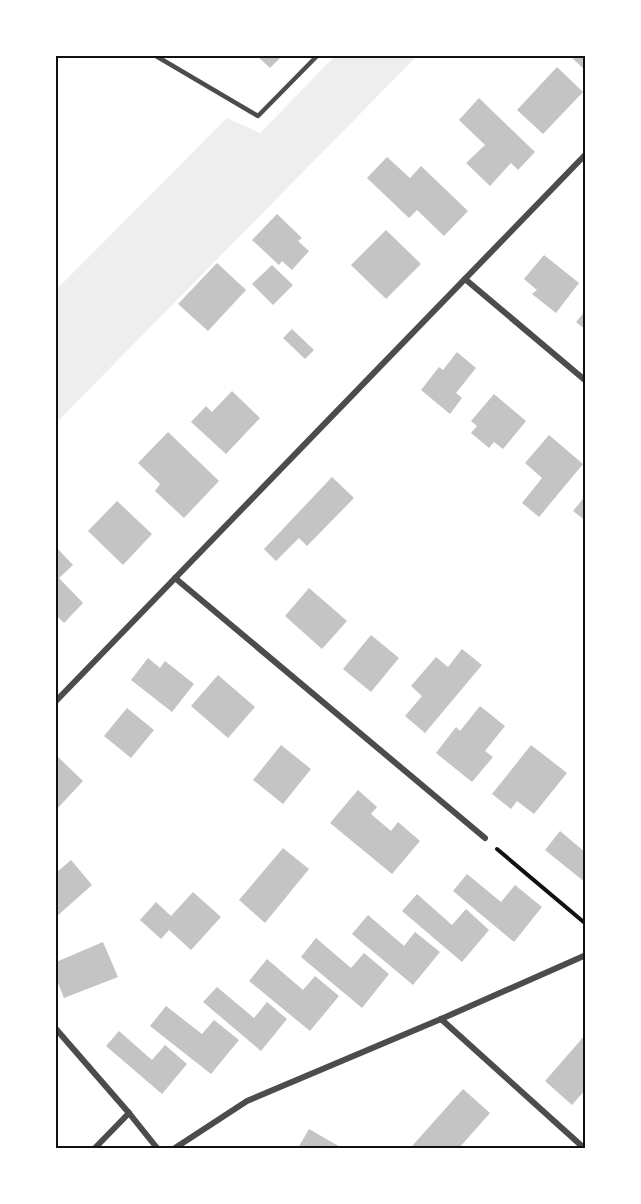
<svg xmlns="http://www.w3.org/2000/svg" width="641" height="1204" viewBox="0 0 641 1204" font-family="'DejaVu Sans',sans-serif">
  <rect width="100%" height="100%" fill="#fff"/>
  <path fill="#eee" d="M335,56H417L56,423V290L227,118L260,133Z"/>
  <g fill="#c4c4c4">
    <path d="M257,56H282L270,68Z"/>
    <path d="M570,56H586V71Z"/>
    <path d="M557,67L583,92L543,134L517,110Z"/>
    <path d="M479,98L535,152L518,170L511,163L490,186L466,163L485,145L459,120Z"/>
    <path d="M387,157L410,178L421,166L468,211L444,236L417,210L409,218L367,178Z"/>
    <path d="M277,214L302,238L298,241L309,251L292,270L282,261L279,265L252,240Z"/>
    <path d="M386,230L421,264L386,299L351,265Z"/>
    <path d="M544,255L579,283L556,313L532,294L537,290L524,279Z"/>
    <path d="M217,263L246,290L208,331L178,304Z"/>
    <path d="M272,265L293,285L273,305L252,284Z"/>
    <path d="M586,310V330L576,322Z"/>
    <path d="M292,329L314,350L305,359L283,338Z"/>
    <path d="M457,352L476,368L456,393L462,398L450,414L421,390L439,367L443,370Z"/>
    <path d="M232,391L260,418L226,454L191,422L206,406L212,412Z"/>
    <path d="M494,394L526,421L503,449L494,442L489,448L471,433L477,426L471,421Z"/>
    <path d="M168,432L219,481L184,518L155,491L160,484L138,463Z"/>
    <path d="M549,435L583,464L539,517L522,503L542,478L525,463Z"/>
    <path d="M332,477L354,498L307,546L299,538L276,561L264,549Z"/>
    <path d="M586,495V521L573,511Z"/>
    <path d="M117,501L152,534L123,565L88,531Z"/>
    <path d="M56,547L73,565L59,578L83,603L64,623L56,615Z"/>
    <path d="M309,588L347,621L322,649L285,616Z"/>
    <path d="M371,635L399,658L371,692L343,669Z"/>
    <path d="M462,649L482,665L425,733L405,716L422,696L411,686L436,657L448,667Z"/>
    <path d="M148,658L160,668L165,661L194,684L172,712L131,680Z"/>
    <path d="M218,675L255,707L228,738L191,706Z"/>
    <path d="M480,706L505,726L485,751L493,757L472,782L436,753L456,727L460,731Z"/>
    <path d="M127,708L154,730L131,758L104,736Z"/>
    <path d="M281,745L311,769L283,804L253,780Z"/>
    <path d="M531,745L567,773L534,814L517,801L511,809L492,794Z"/>
    <path d="M57,756L83,781L56,810V758Z"/>
    <path d="M358,790L377,807L371,814L391,831L398,822L420,841L392,874L330,823Z"/>
    <path d="M560,831L586,853V883L545,850Z"/>
    <path d="M283,848L309,869L265,923L239,900Z"/>
    <path d="M71,860L92,885L56,917V873Z"/>
    <path d="M467,874L501,902L515,885L542,907L514,942L453,891Z"/>
    <path d="M193,892L221,917L191,950L169,930L161,939L140,920L156,902L171,916Z"/>
    <path d="M417,894L452,925L466,909L489,930L462,962L402,911Z"/>
    <path d="M368,915L404,946L415,932L440,952L413,985L352,934Z"/>
    <path d="M316,938L351,968L364,953L389,974L362,1008L301,957Z"/>
    <path d="M103,942L118,977L64,998L56,978V962Z"/>
    <path d="M267,959L303,990L315,976L339,996L310,1031L249,981Z"/>
    <path d="M217,987L254,1018L267,1002L287,1019L261,1051L203,1002Z"/>
    <path d="M166,1006L202,1034L214,1020L239,1040L211,1074L150,1026Z"/>
    <path d="M119,1031L152,1060L165,1045L187,1064L162,1094L106,1046Z"/>
    <path d="M586,1034V1089L572,1105L545,1081Z"/>
    <path d="M463,1089L490,1113L459,1148H416L412,1146Z"/>
    <path d="M309,1129L342,1148H298Z"/>
  </g>
  <g fill="none" stroke-linecap="round" stroke-linejoin="round">
    <path stroke="#111" stroke-width="4" d="M497,849L586,924"/>
    <path stroke="#4c4c4c" stroke-width="4.5" d="M156,56L258,116L317,56"/>
    <g stroke="#4c4c4c" stroke-width="6">
      <path d="M465,279L586,381"/>
      <path d="M175,578L485,838"/>
      <path d="M56,701L586,154"/>
      <path d="M441,1019L584,1148"/>
      <path d="M56,1029L129,1113L157,1148"/>
      <path d="M95,1148L129,1113"/>
      <path d="M175,1148L247,1101L441,1019L586,955"/>
    </g>
  </g>
  <rect width="641" height="1204" fill="none" stroke="#ffffff" stroke-width="114"/>
  <rect x="57" y="57" width="527" height="1090" fill="none" stroke="#111" stroke-width="2"/>
</svg>
